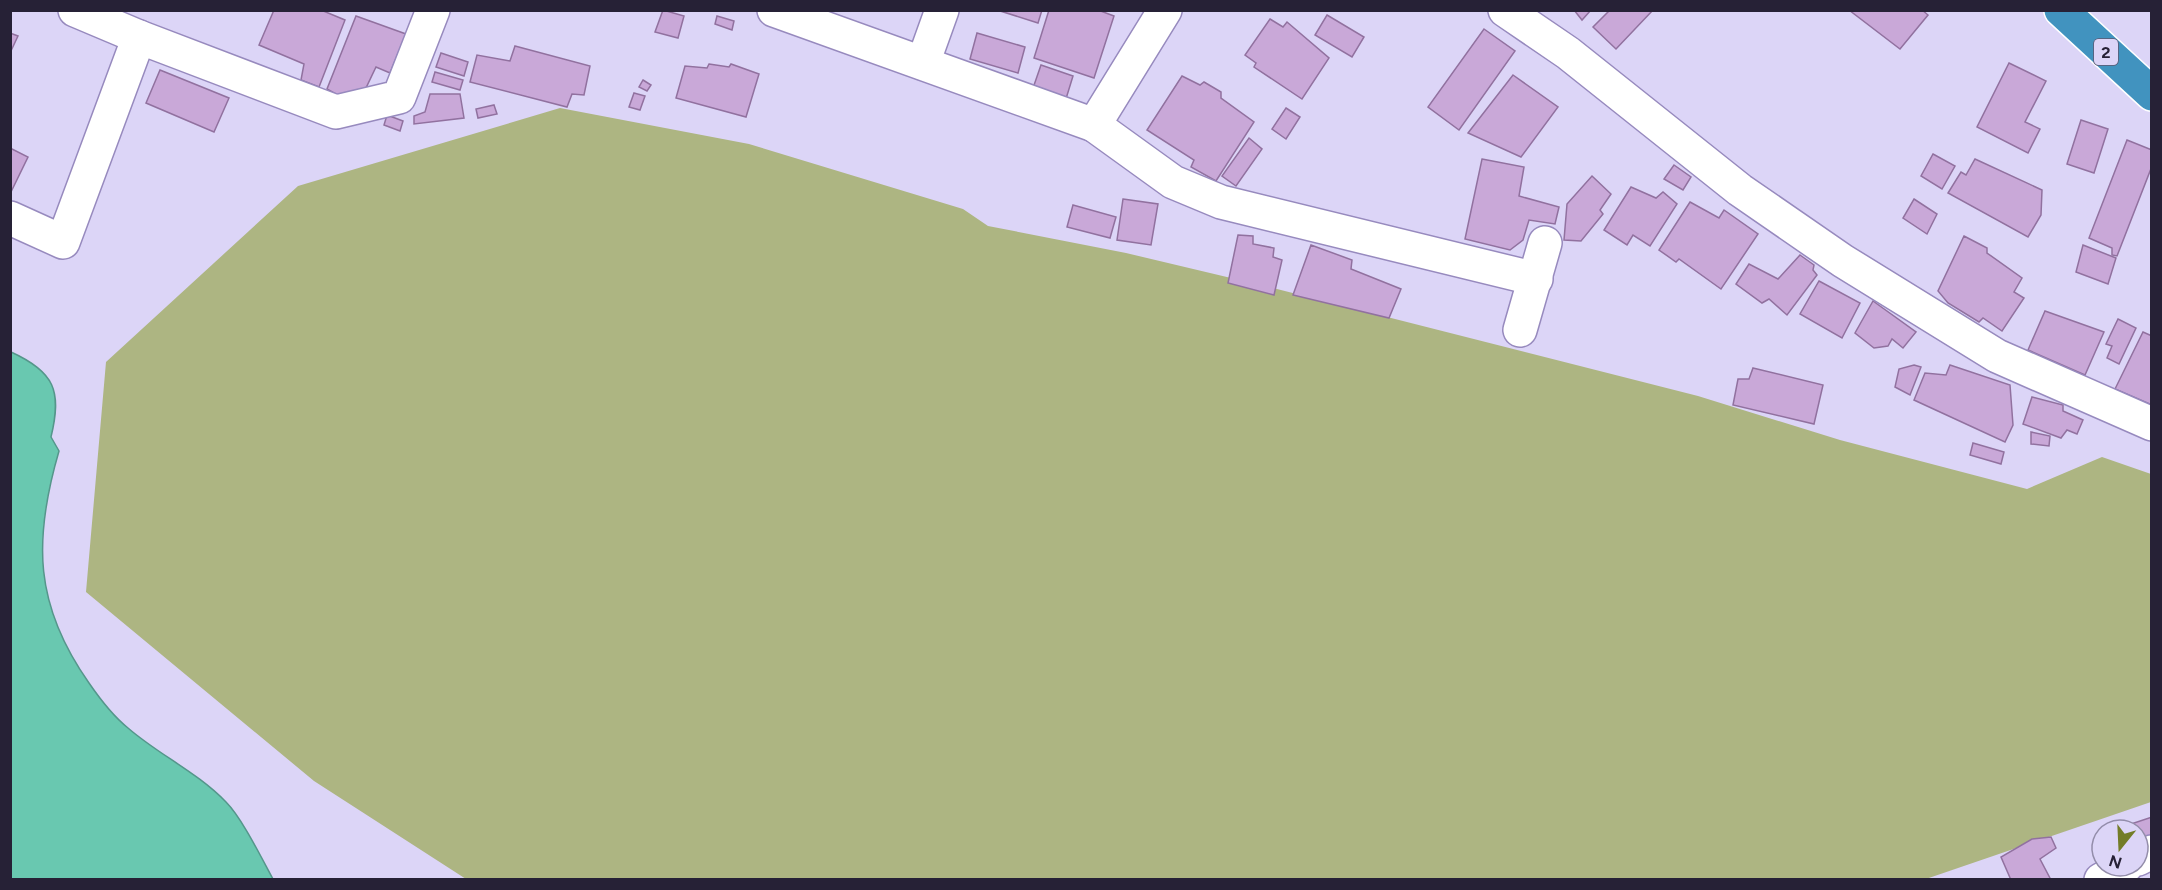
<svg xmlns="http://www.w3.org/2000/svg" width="2162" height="890" viewBox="0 0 2162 890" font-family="Figtree,sans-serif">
  <rect width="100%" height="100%" fill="#dcd5f7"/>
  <path fill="#adb582" d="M560,108L749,144L963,209L988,226L1126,253L1273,288L1698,396L1840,440L2027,489L2102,457L2151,474V802L1923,880L466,879L314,781L86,592L106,362L298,186Z"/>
  <path fill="#69c8b0" stroke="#55968b" stroke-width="1.5" d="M11,352C55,372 62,391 51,437L59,451C33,540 34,605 89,683C100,699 113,716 128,728C159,755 197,772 226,802C242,818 262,859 273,879H11Z"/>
  <g fill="#c9a8d8" stroke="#91719f" stroke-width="1.5">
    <path d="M274,10H321L345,20L319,87L301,80L304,64L259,45Z"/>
    <path d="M663,10L684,16L678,38L655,32Z"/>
    <path d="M997,10H1042L1038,23Z"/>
    <path d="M1049,10H1098L1114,16L1094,78L1034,58Z"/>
    <path d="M1574,10H1591L1582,20Z"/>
    <path d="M1610,10H1653L1616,49L1593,27Z"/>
    <path d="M1849,10H1922L1928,15L1900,49Z"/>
    <path d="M1327,15L1364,37L1352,57L1315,35Z"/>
    <path d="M356,16L406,34L390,73L376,67L364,92L341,97L327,89Z"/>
    <path d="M717,16L734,21L732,30L715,24Z"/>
    <path d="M1270,19L1283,27L1287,22L1329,58L1302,99L1254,67L1256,63L1245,55Z"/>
    <path d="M1484,29L1515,51L1459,130L1428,107Z"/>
    <path d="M10,33L18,36L10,53Z"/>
    <path d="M977,33L1025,47L1018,73L970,59Z"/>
    <path d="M515,46L590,66L584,95L572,94L567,107L470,82L477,55L510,61Z"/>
    <path d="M441,53L468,62L464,76L436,67Z"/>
    <path d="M2009,63L2046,81L2025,122L2040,129L2028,153L1977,127Z"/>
    <path d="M709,64L729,67L731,64L759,74L746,117L676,98L685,66L707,68Z"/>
    <path d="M1041,65L1073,76L1065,102L1032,91Z"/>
    <path d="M160,70L229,98L214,132L146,103Z"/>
    <path d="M435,72L463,80L460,90L432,82Z"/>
    <path d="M1513,75L1558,107L1521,157L1468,133Z"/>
    <path d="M1182,76L1200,85L1204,82L1221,92V98L1254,122L1216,181L1191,167L1194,160L1147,130Z"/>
    <path d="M643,80L651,85L647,91L639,87Z"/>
    <path d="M634,93L645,96L640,110L629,107Z"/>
    <path d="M430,94H460L464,118L414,124V116L425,112Z"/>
    <path d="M494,105L497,114L478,118L476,109Z"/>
    <path d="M1286,108L1300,117L1286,139L1272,129Z"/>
    <path d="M387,115L403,121L400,131L384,125Z"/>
    <path d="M2081,120L2108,129L2094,173L2067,164Z"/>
    <path d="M1249,138L1262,149L1236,186L1222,176Z"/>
    <path d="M2127,140L2152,150V166L2117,256L2112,255V248L2089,238Z"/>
    <path d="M10,148L28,157L10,194Z"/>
    <path d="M1933,154L1955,166L1942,189L1921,176Z"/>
    <path d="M1482,159L1524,167L1519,196L1559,207L1555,224L1529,220L1523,240L1510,250L1465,239Z"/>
    <path d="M1975,159L2042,190L2041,215L2028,237L1948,193L1961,172L1966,175Z"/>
    <path d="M1674,165L1691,177L1683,190L1664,179Z"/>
    <path d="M1592,176L1611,194L1600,210L1603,214L1581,241L1564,240L1567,204Z"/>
    <path d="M1631,187L1656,198L1663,192L1677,204L1650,246L1633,235L1627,245L1604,230Z"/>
    <path d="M1123,199L1158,204L1151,245L1117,240Z"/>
    <path d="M1914,199L1937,214L1927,234L1903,218Z"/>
    <path d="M1690,202L1719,218L1724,210L1758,234L1721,289L1679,259L1676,262L1659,250Z"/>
    <path d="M1073,205L1116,217L1110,238L1067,227Z"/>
    <path d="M1238,235L1253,236V244L1274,248L1273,257L1282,260L1274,295L1228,283Z"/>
    <path d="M1964,236L1987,248V253L2022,278L2014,292L2024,298L2002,331L1983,318L1979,322L1948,303L1938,291Z"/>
    <path d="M1311,245L1352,260L1351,269L1401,289L1389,318L1293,295Z"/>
    <path d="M2083,245L2116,258L2108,284L2076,272Z"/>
    <path d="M1800,255L1814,265L1813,270L1817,275L1787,315L1769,299L1762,303L1736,284L1749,264L1778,279Z"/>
    <path d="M1819,281L1860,303L1842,338L1800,314Z"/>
    <path d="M1873,301L1916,332L1903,348L1892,339L1888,346L1874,348L1855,333Z"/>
    <path d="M2045,311L2104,332L2085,375L2028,350Z"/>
    <path d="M2118,319L2136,328L2119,364L2107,358L2112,346L2106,344Z"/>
    <path d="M2143,332L2152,336V405L2115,389Z"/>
    <path d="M1914,365L1921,367L1910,395L1895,387L1899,369Z"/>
    <path d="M1950,365L2010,385L2013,425L2005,442L1914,400L1925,373L1946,375Z"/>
    <path d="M1753,368L1823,385L1814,424L1733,405L1738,379H1749Z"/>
    <path d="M2032,397L2063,405V411L2083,420L2077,434L2067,430L2061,438L2023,424Z"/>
    <path d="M2031,432L2050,436L2049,446L2031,444Z"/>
    <path d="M1973,443L2004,452L2001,464L1970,455Z"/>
    <path d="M2152,817V840L2138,848V830H2113Z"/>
    <path d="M2051,837L2056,848L2040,859L2051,880H2011L2001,857L2032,839Z"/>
  </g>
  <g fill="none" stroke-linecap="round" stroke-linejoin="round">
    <defs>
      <g id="street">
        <path d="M75,10L139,37"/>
        <path d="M774,10L1094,125L1165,10"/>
        <path d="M1505,10L1568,53L1740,190L1843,261L1997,356L2152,424"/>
        <path d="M923,63L942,10"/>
        <path d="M1094,125L1173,182L1221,202L1536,279"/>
        <path d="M10,218L63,242L139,37L336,112L399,97L433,10"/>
        <path d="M1520,330L1545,243"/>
        <path d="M2138,859L2152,852"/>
        <path d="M2101,880L2126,866"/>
      </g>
      <path id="highway" d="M2061,10L2152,94"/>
    </defs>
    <use href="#street" stroke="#978abe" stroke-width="36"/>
    <use href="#highway" stroke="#fff" stroke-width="36"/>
    <use href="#street" stroke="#fff" stroke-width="33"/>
    <use href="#highway" stroke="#4193bf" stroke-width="33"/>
  </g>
  <g text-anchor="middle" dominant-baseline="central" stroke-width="6" stroke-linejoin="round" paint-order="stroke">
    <rect fill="#dcd5f7" stroke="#5d5770" stroke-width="1.5" x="2094" y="39" width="24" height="26" rx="4.5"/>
    <g font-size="16" font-weight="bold" fill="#262136">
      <text x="2106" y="52">2</text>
    </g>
  </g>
  <rect width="2162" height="890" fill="none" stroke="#262136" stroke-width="24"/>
  <g transform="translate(2120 848) rotate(198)"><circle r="28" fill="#dcd5f7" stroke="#938daa" stroke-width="1.5"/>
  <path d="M0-4.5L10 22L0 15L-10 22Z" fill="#737c27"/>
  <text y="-9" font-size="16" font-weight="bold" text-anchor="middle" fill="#262136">N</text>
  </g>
</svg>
